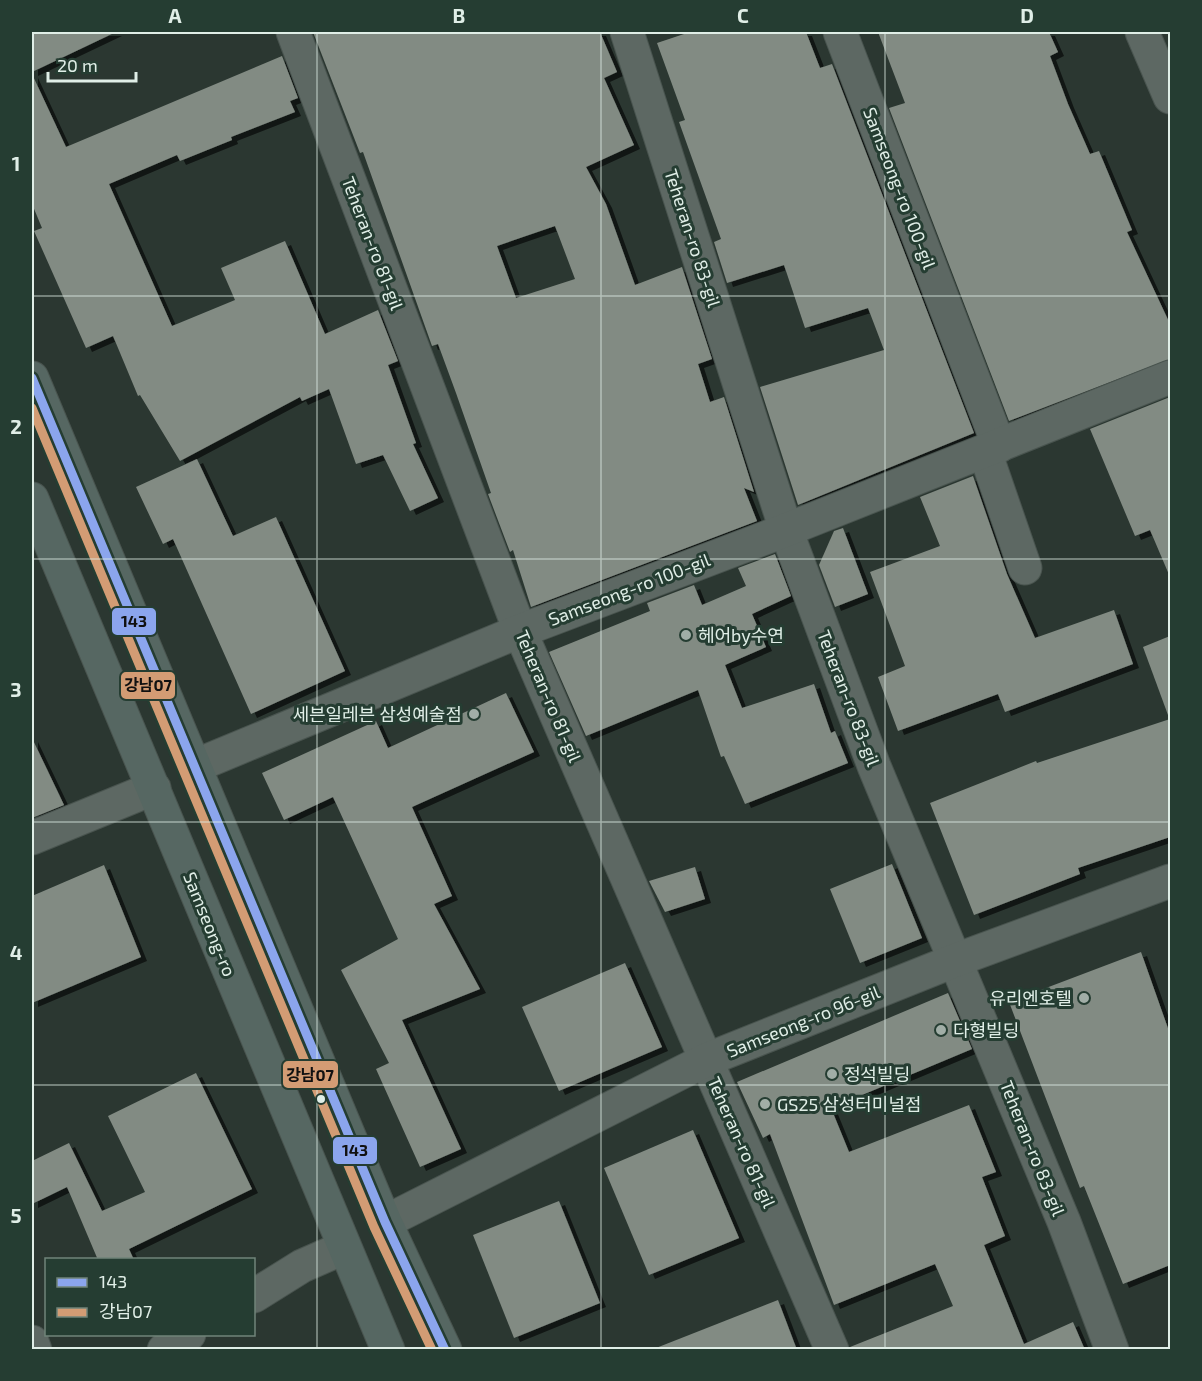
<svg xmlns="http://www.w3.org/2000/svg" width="1202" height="1381" viewBox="0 0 1202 1381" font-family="'Exo 2','Noto Sans KR',sans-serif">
  <defs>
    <filter id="shadow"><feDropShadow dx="6" dy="4" stdDeviation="0" flood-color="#0009"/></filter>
  </defs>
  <rect width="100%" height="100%" fill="#2b3731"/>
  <g fill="#828b83" fill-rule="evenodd" filter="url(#shadow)">
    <path d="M32,32H116L32,72Z"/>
    <path d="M313,32H600L617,72L604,78L634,145L586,167L606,204L635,285L682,267L712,359L698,364L710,402L724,397L754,492L744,488L757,521L531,607L513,550L510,552L488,494L491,493L456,393L438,344L432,346L363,152L360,153ZM555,226L575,279L516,298L497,246Z"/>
    <path d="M690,32H806L820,68L832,64L974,433L798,505L760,387L884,350L868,308L805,328L784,265L727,283L714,242L721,239L679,122L685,120L657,43Z"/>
    <path d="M878,32H1049L1058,52L1050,56L1068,104L1090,154L1099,151L1132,230L1127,232L1170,324V359L1009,421L889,108L905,103Z"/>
    <path d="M282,56L298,98L290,101L295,112L231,137L232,140L180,161L177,155L109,184L172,326L235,300L221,268L285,241L325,334L378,310L398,361L388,365L416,443L413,444L438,498L410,511L383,455L356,464L329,389L302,401L300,397L180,461L140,395L138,396L113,336L86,348L34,231L42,228L32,204V74L66,147Z"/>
    <path d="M1170,397V577L1150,530L1135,536L1090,429Z"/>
    <path d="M197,459L233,536L276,517L345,671L251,714L173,539L163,544L136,487Z"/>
    <path d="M973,476L1007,574L1035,638L1114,610L1133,664L1005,712L998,694L898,731L878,677L905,666L870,572L940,546L920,497Z"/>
    <path d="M843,528L868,594L835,607L819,565L834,531Z"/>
    <path d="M775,554L791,596L752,614L766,647L725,665L742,708L814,684L831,733L835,731L848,763L745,804L724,756L721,757L698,690L586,736L549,652L650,611L647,603L694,585L702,605L746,586L738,568Z"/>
    <path d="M1170,636V715H1168L1143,647Z"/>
    <path d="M506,693L534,752L412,807L452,896L434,904L480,989L402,1020L461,1149L420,1167L376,1069L389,1063L341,970L398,939L333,797L284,820L262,773L376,721L388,748Z"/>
    <path d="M1170,719V837L1078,868L1080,874L974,915L930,803L1036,761L1037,763Z"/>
    <path d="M32,738L64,805L32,818Z"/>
    <path d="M892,864L922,938L860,963L830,889Z"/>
    <path d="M104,865L141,957L32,1003V896Z"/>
    <path d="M695,867L705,899L665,912L649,881Z"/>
    <path d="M1141,952L1170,1034V1265L1123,1284L1084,1186L1080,1188L1009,1002Z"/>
    <path d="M625,963L662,1047L559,1091L522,1007Z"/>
    <path d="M948,993L972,1049L831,1108L849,1152L969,1105L996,1172L982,1177L1005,1236L984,1245L1024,1344L1073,1322L1085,1350H850V1347L953,1306L935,1264L834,1305L770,1134L763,1138L737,1082Z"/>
    <path d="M196,1073L252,1189L129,1249L134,1260H98L67,1187L32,1204V1161L69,1143L102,1211L145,1192L108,1116Z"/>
    <path d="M693,1130L739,1238L649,1275L604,1168Z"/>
    <path d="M559,1201L600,1303L514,1338L473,1235Z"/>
    <path d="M778,1300L797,1350H657L656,1348Z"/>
  </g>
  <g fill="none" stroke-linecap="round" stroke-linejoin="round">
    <defs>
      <g id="minor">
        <path d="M293,32L520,631L832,1350"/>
        <path d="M627,32L786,530L874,766L1064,1222L1112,1350"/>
        <path d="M840,32L999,446"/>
        <path d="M1142,32L1170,97"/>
        <path d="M985,452L1025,568"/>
        <path d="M195,766L520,631L786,530L1170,377"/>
        <path d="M32,838L154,788"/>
        <path d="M385,1222L706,1060L956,960L1170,881"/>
        <path d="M254,1296L302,1266L343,1248"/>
        <path d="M32,1342L35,1350"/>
        <path d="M164,1350L189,1334"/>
      </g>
      <g id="major">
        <path d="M32,378L385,1222L445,1350"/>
        <path d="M32,499L388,1350"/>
      </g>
    </defs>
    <use href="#minor" stroke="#49544f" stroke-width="35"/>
    <use href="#major" stroke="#49544f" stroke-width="35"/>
    <use href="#minor" stroke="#5d6863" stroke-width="33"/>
    <use href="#major" stroke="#566762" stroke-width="33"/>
    <defs>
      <path id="bus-1" d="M32,378L385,1222L445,1350"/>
      <path id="bus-2" d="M32,408L374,1227L432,1350"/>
    </defs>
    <use href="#bus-1" stroke="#253d32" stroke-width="14"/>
    <use href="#bus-2" stroke="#253d32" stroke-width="14"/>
    <use href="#bus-1" stroke="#8ba5ed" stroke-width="9"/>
    <use href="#bus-2" stroke="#d39c74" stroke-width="9"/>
  </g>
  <path fill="none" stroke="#e0eee7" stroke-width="1.5" stroke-opacity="0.55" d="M317,32V1350M601,32V1350M885,32V1350M32,296H1170M32,559H1170M32,822H1170M32,1085H1170"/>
  <g fill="#a1aea7" stroke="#253d32" stroke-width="2">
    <circle cx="686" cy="635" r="6"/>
    <circle cx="474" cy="714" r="6"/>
    <circle cx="1084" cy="998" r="6"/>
    <circle cx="941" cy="1030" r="6"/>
    <circle cx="832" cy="1074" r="6"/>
    <circle cx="765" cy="1104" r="6"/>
  </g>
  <circle fill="#e0eee7" stroke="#253d32" stroke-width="2" cx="321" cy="1099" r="5"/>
  <g text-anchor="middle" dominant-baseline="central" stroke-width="6" stroke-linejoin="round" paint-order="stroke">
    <g font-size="18" fill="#e0eee7" stroke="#253d32">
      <text transform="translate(900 188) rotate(69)">Samseong-ro 100-gil</text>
      <text transform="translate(693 238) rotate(72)">Teheran-ro 83-gil</text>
      <text transform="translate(373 243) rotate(69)">Teheran-ro 81-gil</text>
      <text transform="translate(629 589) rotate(-21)">Samseong-ro 100-gil</text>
      <text transform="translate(549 696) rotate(67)">Teheran-ro 81-gil</text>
      <text transform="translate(849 698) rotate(69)">Teheran-ro 83-gil</text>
      <text transform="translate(210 924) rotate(68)">Samseong-ro</text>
      <text transform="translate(803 1021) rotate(-22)">Samseong-ro 96-gil</text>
      <text transform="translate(742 1142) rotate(66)">Teheran-ro 81-gil</text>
      <text transform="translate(1033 1148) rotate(68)">Teheran-ro 83-gil</text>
    </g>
    <g font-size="18" fill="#e0eee7" stroke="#253d32" text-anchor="start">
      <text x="698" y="635">헤어by수연</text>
      <text x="462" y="714" text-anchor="end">세븐일레븐 삼성예술점</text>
      <text x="1072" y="998" text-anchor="end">유리엔호텔</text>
      <text x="953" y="1030">다형빌딩</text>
      <text x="844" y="1074">정석빌딩</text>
      <text x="777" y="1104">GS25 삼성터미널점</text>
    </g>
  </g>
  <g stroke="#253d32" stroke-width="2">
    <rect x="111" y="607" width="46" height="29" rx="6" fill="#8ba5ed"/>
    <rect x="120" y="671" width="56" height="29" rx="6" fill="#d39c74"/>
    <rect x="282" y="1060" width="57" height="29" rx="6" fill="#d39c74"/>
    <rect x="332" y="1136" width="46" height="29" rx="6" fill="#8ba5ed"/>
  </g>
  <g font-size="16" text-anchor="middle" font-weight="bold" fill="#111">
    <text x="134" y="627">143</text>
    <text x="148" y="691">강남07</text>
    <text x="310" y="1081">강남07</text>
    <text x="355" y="1156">143</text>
  </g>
  <rect width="1202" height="1381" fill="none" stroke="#253d32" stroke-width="66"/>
  <rect x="45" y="1258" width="210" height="78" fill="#253d32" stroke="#70847a" stroke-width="1.5"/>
  <rect x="57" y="1278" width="30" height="9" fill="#8ba5ed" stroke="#70847a" stroke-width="1.5"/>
  <text x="99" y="1288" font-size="18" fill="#e0eee7">143</text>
  <rect x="57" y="1308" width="30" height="9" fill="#d39c74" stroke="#70847a" stroke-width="1.5"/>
  <text x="99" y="1318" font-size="18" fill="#e0eee7">강남07</text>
  <path d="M48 72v9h88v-9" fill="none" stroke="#e0eee7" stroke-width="3"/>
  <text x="57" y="72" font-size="18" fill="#e0eee7" stroke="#253d32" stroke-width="4.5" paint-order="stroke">20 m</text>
  <rect x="33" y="33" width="1136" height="1315" fill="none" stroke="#e0eee7" stroke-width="2"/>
  <g font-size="20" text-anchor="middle" font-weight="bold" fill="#e0eee7">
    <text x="175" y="23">A</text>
    <text x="459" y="23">B</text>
    <text x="743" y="23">C</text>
    <text x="1027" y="23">D</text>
    <text x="16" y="171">1</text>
    <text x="16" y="434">2</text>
    <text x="16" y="697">3</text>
    <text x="16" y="960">4</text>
    <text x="16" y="1223">5</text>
  </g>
</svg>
